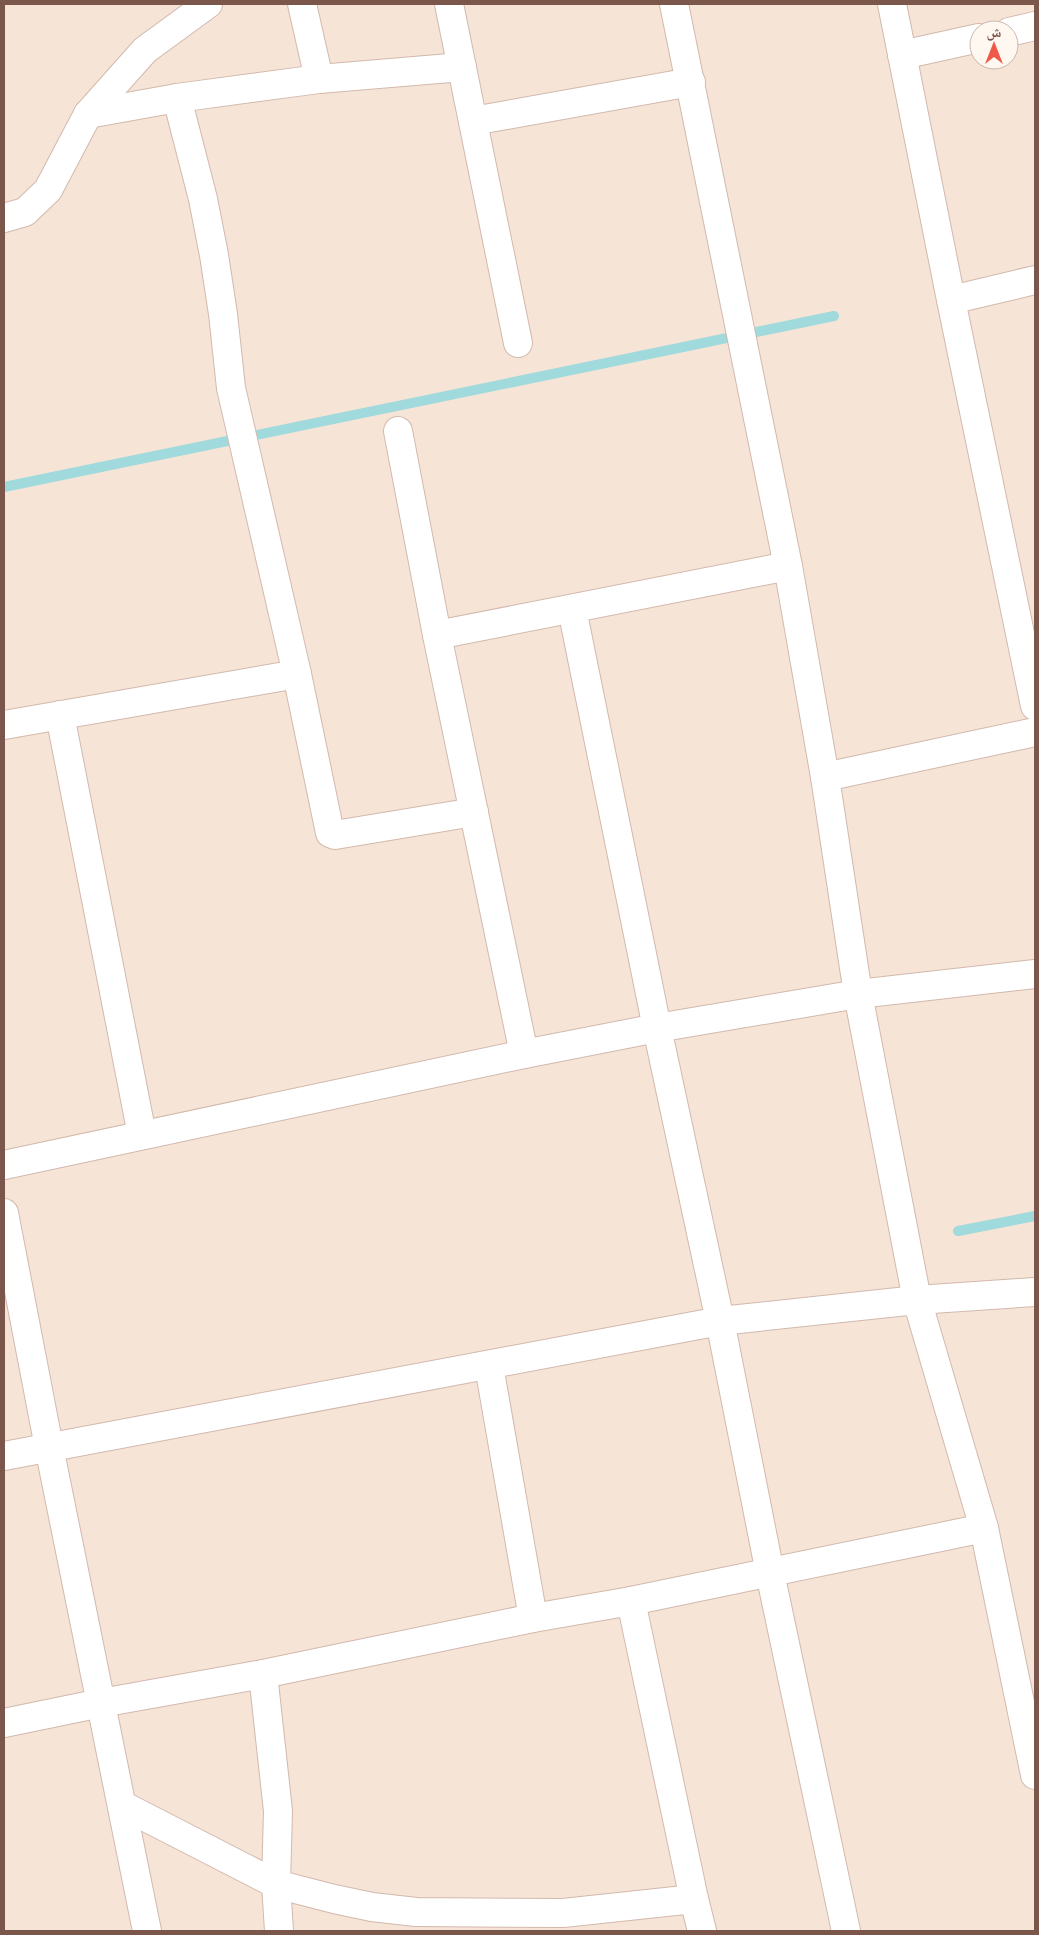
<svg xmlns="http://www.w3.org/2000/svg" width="1039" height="1935" viewBox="0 0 1039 1935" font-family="Poppins,'Noto Naskh Arabic',sans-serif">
  <rect width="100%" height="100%" fill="#fef3e9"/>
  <path fill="#f6e4d7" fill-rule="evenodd" d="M4,4H1035V1931H4ZM979,30H1009V60H979Z"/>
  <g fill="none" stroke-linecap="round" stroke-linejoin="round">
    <g stroke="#a1dadc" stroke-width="10">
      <path d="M4,487L834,316"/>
      <path d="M958,1231L1035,1216"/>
    </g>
    <defs>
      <g id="minor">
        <path d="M302,4L319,79"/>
        <path d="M449,4L518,343"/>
        <path d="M674,4L788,566L825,777L858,994L917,1300L984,1528L1035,1775"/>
        <path d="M892,4L951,300L1035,706"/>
        <path d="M1009,32L1035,26"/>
        <path d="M902,55L979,38"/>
        <path d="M177,98L203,199L214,255L223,314L231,388L297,674L330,833L335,835L474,812"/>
        <path d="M88,114L177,98L319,79L462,67"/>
        <path d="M473,121L691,82"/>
        <path d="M4,218L25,212L48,190L88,114L145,50L208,4"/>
        <path d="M951,300L1035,280"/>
        <path d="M398,431L437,635L524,1054"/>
        <path d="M572,609L657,1028L720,1321L770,1573L846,1931"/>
        <path d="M437,635L788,566"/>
        <path d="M60,715L142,1135"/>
        <path d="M4,725L297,674"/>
        <path d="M825,777L1035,732"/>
        <path d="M4,1165L524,1054L657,1028L858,994L1035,974"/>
        <path d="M4,1213L49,1447L147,1931"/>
        <path d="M489,1366L533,1618"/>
        <path d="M4,1456L720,1321L917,1300L1035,1292"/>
        <path d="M631,1601L694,1899L702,1931"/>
        <path d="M263,1674L278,1811L276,1884L279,1931"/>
        <path d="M4,1723L101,1703L263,1674L533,1618L631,1601L984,1528"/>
        <path d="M122,1805L276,1884L334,1899L372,1907L416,1912L563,1913L694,1899"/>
      </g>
    </defs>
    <use href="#minor" stroke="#d2b9ad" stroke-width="30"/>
    <use href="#minor" stroke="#fff" stroke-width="28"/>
  </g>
  <rect width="1039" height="1935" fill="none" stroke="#7b564a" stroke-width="10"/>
  <g transform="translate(994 45)"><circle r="24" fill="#fff8f1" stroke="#cab7ae"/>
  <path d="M0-4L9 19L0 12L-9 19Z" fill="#ee5948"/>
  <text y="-8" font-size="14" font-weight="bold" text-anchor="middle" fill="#7b564a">ش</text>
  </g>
</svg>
